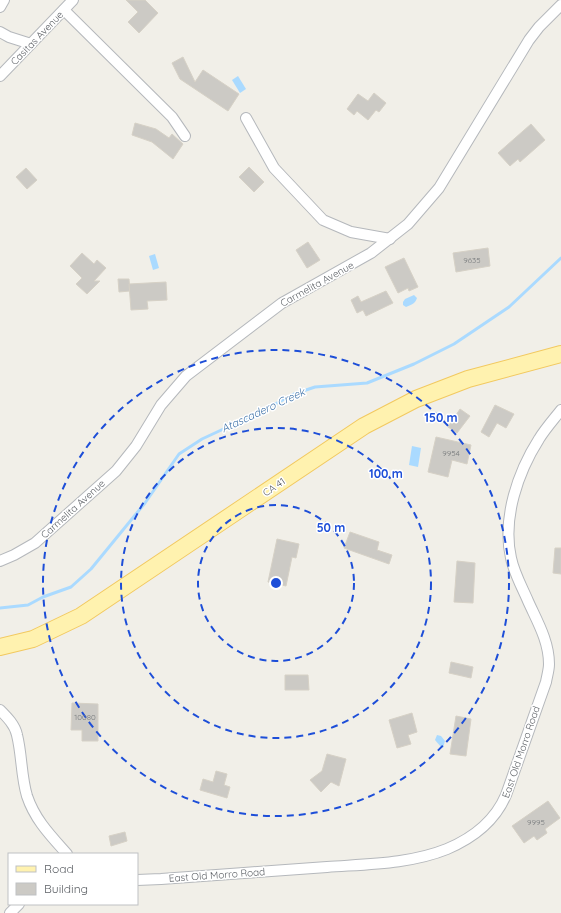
<svg xmlns="http://www.w3.org/2000/svg" width="561" height="913" viewBox="0 0 561 913" font-family="Quicksand,sans-serif">
  <rect width="100%" height="100%" fill="#f1efe8"/>
  <g fill="#aadaff">
    <path d="M238,76L246,89L240,93L232,80Z"/>
    <path d="M155,254L159,268L153,270L149,256Z"/>
    <path d="M414,295L417,298C415,304 411,305 406,307L403,305V302L405,299Z"/>
    <path d="M412,446L421,448L418,467L409,465Z"/>
    <path d="M437,735L441,736L445,741L443,748L441,747L435,740Z"/>
  </g>
  <g fill="none" stroke-linecap="round" stroke-linejoin="round">
    <path stroke="#aadaff" stroke-width="3" d="M0,608L28,605L43,597L71,587L91,569L145,503L179,454L202,439L262,411L294,394L315,387L367,383L414,364L454,344L509,307L561,258"/>
  </g>
  <g fill="#cccac5" stroke="#d6d1c6">
    <path d="M126,0H145L158,13L139,33L128,22L138,12Z"/>
    <path d="M183,57L195,82L203,70L239,94L228,111L180,79L172,63Z"/>
    <path d="M374,93L386,103L379,112L376,110L368,120L357,111L354,115L347,109L358,94L368,101Z"/>
    <path d="M135,123L156,129L169,138L172,134L183,144L173,159L152,142L132,135Z"/>
    <path d="M531,124L545,140L520,162L518,159L510,166L498,153Z"/>
    <path d="M249,167L264,182L254,192L239,177Z"/>
    <path d="M26,168L37,180L27,189L16,177Z"/>
    <path d="M308,242L320,260L307,268L296,250Z"/>
    <path d="M488,248L490,266L456,272L453,253Z"/>
    <path d="M82,253L94,264L97,260L106,268L94,281H100L87,294L76,284L82,278L70,266Z"/>
    <path d="M404,258L418,287L409,291L408,288L398,293L385,267Z"/>
    <path d="M118,279H129L130,291L119,292Z"/>
    <path d="M166,282L167,300L147,301L148,309L131,310L129,284Z"/>
    <path d="M386,291L393,303L366,316L363,310L357,313L351,300L358,296L361,302Z"/>
    <path d="M495,405L514,414L506,428L497,423L489,437L481,432Z"/>
    <path d="M460,409L470,416L457,433L448,427Z"/>
    <path d="M436,437L471,445L467,464L452,460L448,477L428,472Z"/>
    <path d="M350,532L379,542L377,550L392,555L389,564L344,548Z"/>
    <path d="M277,539L299,544L296,558L292,557L286,586L268,582Z"/>
    <path d="M555,548H561V574L553,573Z"/>
    <path d="M457,561L475,563L473,603L454,602Z"/>
    <path d="M451,662L473,667L471,678L449,673Z"/>
    <path d="M285,675H308L309,690H285Z"/>
    <path d="M72,703L98,704V741H82V730H71Z"/>
    <path d="M412,713L417,732L408,735L411,744L397,748L389,720Z"/>
    <path d="M456,716L471,719L466,756L450,754Z"/>
    <path d="M327,754L346,759L339,786L331,782L321,792L310,780L322,771Z"/>
    <path d="M216,771L227,774L224,785L230,787L227,798L200,790L203,779L213,782Z"/>
    <path d="M548,801L560,818L545,829L547,833L537,840L534,836L524,843L512,826Z"/>
    <path d="M125,832L127,841L111,846L109,836Z"/>
  </g>
  <g fill="none" stroke-linecap="round" stroke-linejoin="round">
    <defs>
      <g id="street">
        <path d="M0,7L4,0"/>
        <path d="M64,10L172,117L185,136"/>
        <path d="M0,32L9,37L31,44"/>
        <path d="M0,76L73,0"/>
        <path d="M246,118L274,168L323,220L351,232L390,239"/>
        <path d="M0,561L14,555L35,543L116,471L136,446L161,405L186,376L282,303L371,253L408,224L439,188L529,40L539,27L561,5"/>
        <path d="M0,710C7,717 15,725 17,735C22,755 21,776 27,796C35,820 51,836 67,854"/>
        <path d="M137,880L161,879C216,875 272,871 327,867C367,864 410,864 447,849C473,838 495,821 506,795L546,682C547,676 549,670 549,664C549,641 537,621 528,601C522,587 514,573 511,558C502,518 518,472 539,439C545,429 554,419 561,410"/>
        <path d="M10,913L19,904"/>
      </g>
      <path id="primary" d="M0,647L33,639L81,616L364,426L416,399L468,379L561,354"/>
    </defs>
    <use href="#street" stroke="#b5b8bc" stroke-width="12"/>
    <use href="#primary" stroke="#f2c960" stroke-width="18"/>
    <use href="#street" stroke="#fff" stroke-width="10"/>
    <use href="#primary" stroke="#fff2af" stroke-width="16"/>
  </g>
  <g fill="none" stroke="#1d4ed8" stroke-width="2" stroke-dasharray="7 5">
    <circle cx="276" cy="583" r="78"/>
    <circle cx="276" cy="583" r="155"/>
    <circle cx="276" cy="583" r="233"/>
  </g>
  <g text-anchor="middle" dominant-baseline="central" stroke-width="3" stroke-linejoin="round" paint-order="stroke">
    <g font-size="8" fill="#7a7d7f">
      <text x="472" y="260">9635</text>
      <text x="451" y="453">9954</text>
      <text x="85" y="717">10080</text>
      <text x="536" y="822">9995</text>
    </g>
    <g font-size="10" fill="#5f6368" stroke="#fff">
      <text transform="translate(37 38) rotate(-46)">Casitas Avenue</text>
      <text transform="translate(317 284) rotate(-29)">Carmelita Avenue</text>
      <text transform="translate(274 487) rotate(-34)">CA 41</text>
      <text transform="translate(73 509) rotate(-42)">Carmelita Avenue</text>
      <text transform="translate(521 752) rotate(-71)">East Old Morro Road</text>
      <text transform="translate(217 875) rotate(-4)">East Old Morro Road</text>
    </g>
    <g font-size="11" font-style="italic" fill="#4174aa" stroke="#fff">
      <text transform="translate(263 410) rotate(-25)">Atascadero Creek</text>
    </g>
  </g>
  <circle cx="276" cy="583" r="6" fill="#1d4ed8" stroke="#fff" stroke-width="2"/>
  <g font-size="12" text-anchor="middle" font-weight="bold" fill="#1d4ed8" stroke="#fff" stroke-width="3" stroke-linejoin="round" paint-order="stroke">
    <text x="441" y="422">150 m</text>
    <text x="386" y="478">100 m</text>
    <text x="331" y="532">50 m</text>
  </g>
  <rect x="8" y="853" width="130" height="52" fill="#ffffff" stroke="#bfc1c3"/>
  <rect x="16" y="866" width="20" height="6" fill="#fff2af" stroke="#bfc1c3"/>
  <text x="44" y="873" font-size="12" fill="#5f6368">Road</text>
  <rect x="16" y="883" width="20" height="12" fill="#cccac5" stroke="#bfc1c3"/>
  <text x="44" y="893" font-size="12" fill="#5f6368">Building</text>
</svg>
